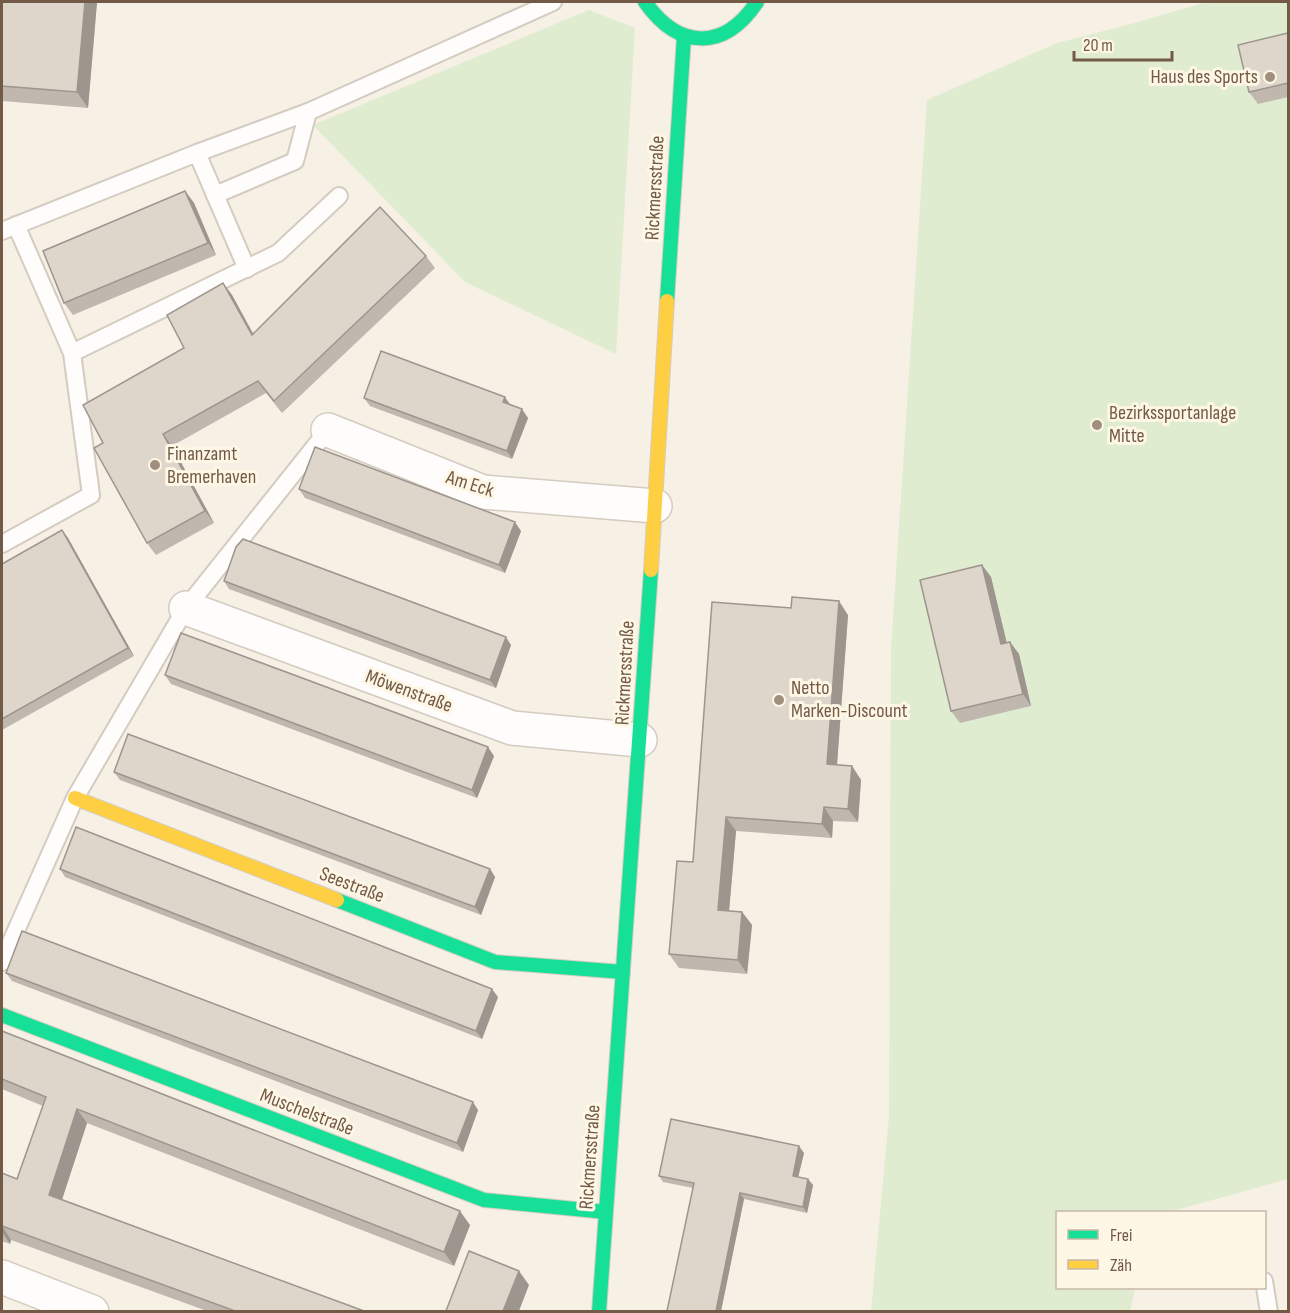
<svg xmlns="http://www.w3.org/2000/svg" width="1290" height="1313" viewBox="0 0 1290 1313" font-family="'Sofia Sans Condensed',sans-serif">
  <rect width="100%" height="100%" fill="#f6f0e5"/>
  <g fill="#dfecd0">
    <path d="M1207,2H1288V1179L1169,1212H1058V1288H1135L1130,1311L871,1312L889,1116L891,649L927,100L1057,43L1131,24Z"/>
    <path d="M589,10L635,28L616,354L465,282L313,125Z"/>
  </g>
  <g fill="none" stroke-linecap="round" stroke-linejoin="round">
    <defs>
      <g id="lane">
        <path d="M197,153L247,269"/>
        <path d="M215,195L295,161L308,112"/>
        <path d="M2,231L197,153L308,112L553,2"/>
        <path d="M72,353L278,253L339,196"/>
        <path d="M2,544L91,495L72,353L16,225"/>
        <path d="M2,962L75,798L186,608L328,430"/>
        <path d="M1264,1281L1269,1312"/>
      </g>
      <g id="street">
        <path d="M328,430L483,492L655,506"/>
        <path d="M186,608L512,728L640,740"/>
        <path d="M2,1277L92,1312"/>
      </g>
      <g id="fast">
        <path d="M645,2C679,50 724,51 757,2"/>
        <path d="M667,301L684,36"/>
        <path d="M337,900L495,962L623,972"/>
        <path d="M2,1015L484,1200L606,1212"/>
        <path d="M599,1312L651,570"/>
      </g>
      <g id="slow">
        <path d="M651,570L667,301"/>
        <path d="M75,798L337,900"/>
      </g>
    </defs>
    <use href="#lane" stroke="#d4cbc1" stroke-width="20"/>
    <use href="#street" stroke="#d4cbc1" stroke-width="36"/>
    <use href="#fast" stroke="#d6cdc2" stroke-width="16"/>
    <use href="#slow" stroke="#d6cdc2" stroke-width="16"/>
    <use href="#lane" stroke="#fefdfb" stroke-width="16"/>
    <use href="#street" stroke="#fefdfb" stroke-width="33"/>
    <use href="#fast" stroke="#16e098" stroke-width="14"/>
    <use href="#slow" stroke="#ffcf43" stroke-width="14"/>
  </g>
  <g fill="#c0b8af">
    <path d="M2,2H97L88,108L2,101Z"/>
    <path d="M1288,33V97L1258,104L1249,92Z"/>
    <path d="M185,191L194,203L216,255L73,315L64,303Z"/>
    <path d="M426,256L435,268L282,413L266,393L172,446L214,523L156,555L147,543L103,443L184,348L223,283L232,295L253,333Z"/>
    <path d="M364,398L510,405L528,418L512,459L370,406Z"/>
    <path d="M299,489L521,531L505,573L305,498Z"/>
    <path d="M62,530L68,538L134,656L2,730V564Z"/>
    <path d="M982,565L991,577L1006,643L1010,642L1019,654L1031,706L960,723L951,711Z"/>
    <path d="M224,581L511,645L496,688L229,589Z"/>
    <path d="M848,615L837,765L852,766L861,780L858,822L833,821L832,838L736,831L729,911L742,912L752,925L747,974L679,968L669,954L693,862Z"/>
    <path d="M165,675L494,756L477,798L171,684Z"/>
    <path d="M114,772L490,869L495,877L481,915L120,780Z"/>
    <path d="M60,869L498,997L482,1039L65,877Z"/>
    <path d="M6,973L478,1110L463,1152L12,981Z"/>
    <path d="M2,1031L470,1225L454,1266L87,1123L62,1199L364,1311H207L11,1240L10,1244L2,1241V1173L17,1179L43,1106L2,1089Z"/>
    <path d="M804,1153L798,1177L813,1185L807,1213L744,1199L721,1311H667L693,1188L663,1182L659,1176Z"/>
  </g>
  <g fill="#9c968e">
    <path d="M85,2H97L88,108L77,92Z"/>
    <path d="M185,191L194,203L216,255L208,243Z"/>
    <path d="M223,283L232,295L260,347L252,335Z"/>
    <path d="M505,397L511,406L503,402Z"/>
    <path d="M522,409L528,418L512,459L507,451Z"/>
    <path d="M163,434L172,446L214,523L205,511Z"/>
    <path d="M515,522L521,531L505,573L499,565Z"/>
    <path d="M62,530L68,538L134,656L128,648Z"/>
    <path d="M982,565L991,577L1010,656L1001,644Z"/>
    <path d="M839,601L848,615L836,778L827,764Z"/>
    <path d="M506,637L511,645L496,688L490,680Z"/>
    <path d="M1010,642L1019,654L1031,706L1023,694Z"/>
    <path d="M488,747L494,756L477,798L472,790Z"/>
    <path d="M852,766L861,780L858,822L848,809Z"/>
    <path d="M824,807L833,821L832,838L822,824Z"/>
    <path d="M726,817L736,831L728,923L718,910Z"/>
    <path d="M490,869L495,877L481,915L475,907Z"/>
    <path d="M742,912L752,925L747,974L738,960Z"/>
    <path d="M492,989L498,997L482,1039L476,1031Z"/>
    <path d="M473,1102L478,1110L463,1152L457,1143Z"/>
    <path d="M77,1109L87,1123L59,1209L49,1195Z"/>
    <path d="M799,1146L804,1153L797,1182L793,1176Z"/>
    <path d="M808,1179L813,1185L807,1213L803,1207Z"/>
    <path d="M740,1193L744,1199L721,1311H716Z"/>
    <path d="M460,1211L470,1225L454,1266L444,1252Z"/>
    <path d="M2,1226L11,1240L10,1244L2,1232Z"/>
    <path d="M519,1271L529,1285L519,1311H503Z"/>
  </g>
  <g fill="#dfd6cb" stroke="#9c968e" stroke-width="1.5">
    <path d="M2,2H85L77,92L2,86Z"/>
    <path d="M1288,33V83L1249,92L1238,45Z"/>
    <path d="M185,191L208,243L64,303L43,251Z"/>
    <path d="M380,207L426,256L274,401L258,381L163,434L205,511L147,543L94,448L103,443L83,405L184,348L167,315L223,283L252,335Z"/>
    <path d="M381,351L505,397L503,402L522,409L507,451L364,398Z"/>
    <path d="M315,447L515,522L499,565L299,489Z"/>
    <path d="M62,530L128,648L2,719V564Z"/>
    <path d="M243,539L506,637L490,680L224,581L236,547Z"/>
    <path d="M982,565L1001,644L1010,642L1023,694L951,711L920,580Z"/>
    <path d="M792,597L839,601L827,764L852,766L848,809L824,807L822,824L726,817L718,910L742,912L738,960L669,954L677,861L693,862L712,602L791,608Z"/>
    <path d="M181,633L488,747L472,790L165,675Z"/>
    <path d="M128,734L490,869L475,907L114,772Z"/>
    <path d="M76,827L492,989L476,1031L60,869Z"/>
    <path d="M22,931L473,1102L457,1143L6,973Z"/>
    <path d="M2,1031L460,1211L444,1252L77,1109L49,1195L364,1311H235L2,1226V1173L17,1179L46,1097L2,1079Z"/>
    <path d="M671,1119L799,1146L793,1176L808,1179L803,1207L740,1193L716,1311H667L694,1183L659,1176Z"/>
    <path d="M469,1251L519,1271L503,1311H446Z"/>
  </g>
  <g fill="#a08e7e" stroke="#fff7e5" stroke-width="2">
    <circle cx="1270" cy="77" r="6"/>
    <circle cx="1097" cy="425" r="6"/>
    <circle cx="155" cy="465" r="6"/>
    <circle cx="779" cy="700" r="6"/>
  </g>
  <g text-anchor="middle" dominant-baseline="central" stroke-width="6" stroke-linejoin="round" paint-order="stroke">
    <g font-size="20" fill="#725a47" stroke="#fff7e5" text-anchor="start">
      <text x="1258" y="77" text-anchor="end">Haus des Sports</text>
      <text x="1109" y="413">Bezirkssportanlage<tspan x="1109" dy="23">Mitte</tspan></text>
      <text x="167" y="454">Finanzamt<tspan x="167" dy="23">Bremerhaven</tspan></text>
      <text x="791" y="688">Netto<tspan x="791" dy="23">Marken-Discount</tspan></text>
    </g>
    <g font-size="20" fill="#725a47" stroke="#fff7e5">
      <text transform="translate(655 188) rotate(-87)">Rickmersstraße</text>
      <text transform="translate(470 484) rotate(17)">Am Eck</text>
      <text transform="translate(625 673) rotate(-87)">Rickmersstraße</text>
      <text transform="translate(409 691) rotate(20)">Möwenstraße</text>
      <text transform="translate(352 885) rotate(21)">Seestraße</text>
      <text transform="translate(307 1112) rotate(21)">Muschelstraße</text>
      <text transform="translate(590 1157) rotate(-86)">Rickmersstraße</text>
    </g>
  </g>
  <rect width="1290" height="1313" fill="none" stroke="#725a47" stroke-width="6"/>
  <rect x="1056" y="1211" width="210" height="78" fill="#fff7e5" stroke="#c7b8a6" stroke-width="1.5"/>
  <rect x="1068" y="1230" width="30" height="9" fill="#16e098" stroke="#c7b8a6" stroke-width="1.5"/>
  <text x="1110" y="1241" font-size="18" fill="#725a47">Frei</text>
  <rect x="1068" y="1260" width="30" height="9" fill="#ffcf43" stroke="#c7b8a6" stroke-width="1.5"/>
  <text x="1110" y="1271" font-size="18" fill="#725a47">Zäh</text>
  <path d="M1074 51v9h98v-9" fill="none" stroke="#725a47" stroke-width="3"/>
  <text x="1083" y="51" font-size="18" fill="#725a47" stroke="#fff7e5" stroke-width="4.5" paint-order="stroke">20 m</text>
</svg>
